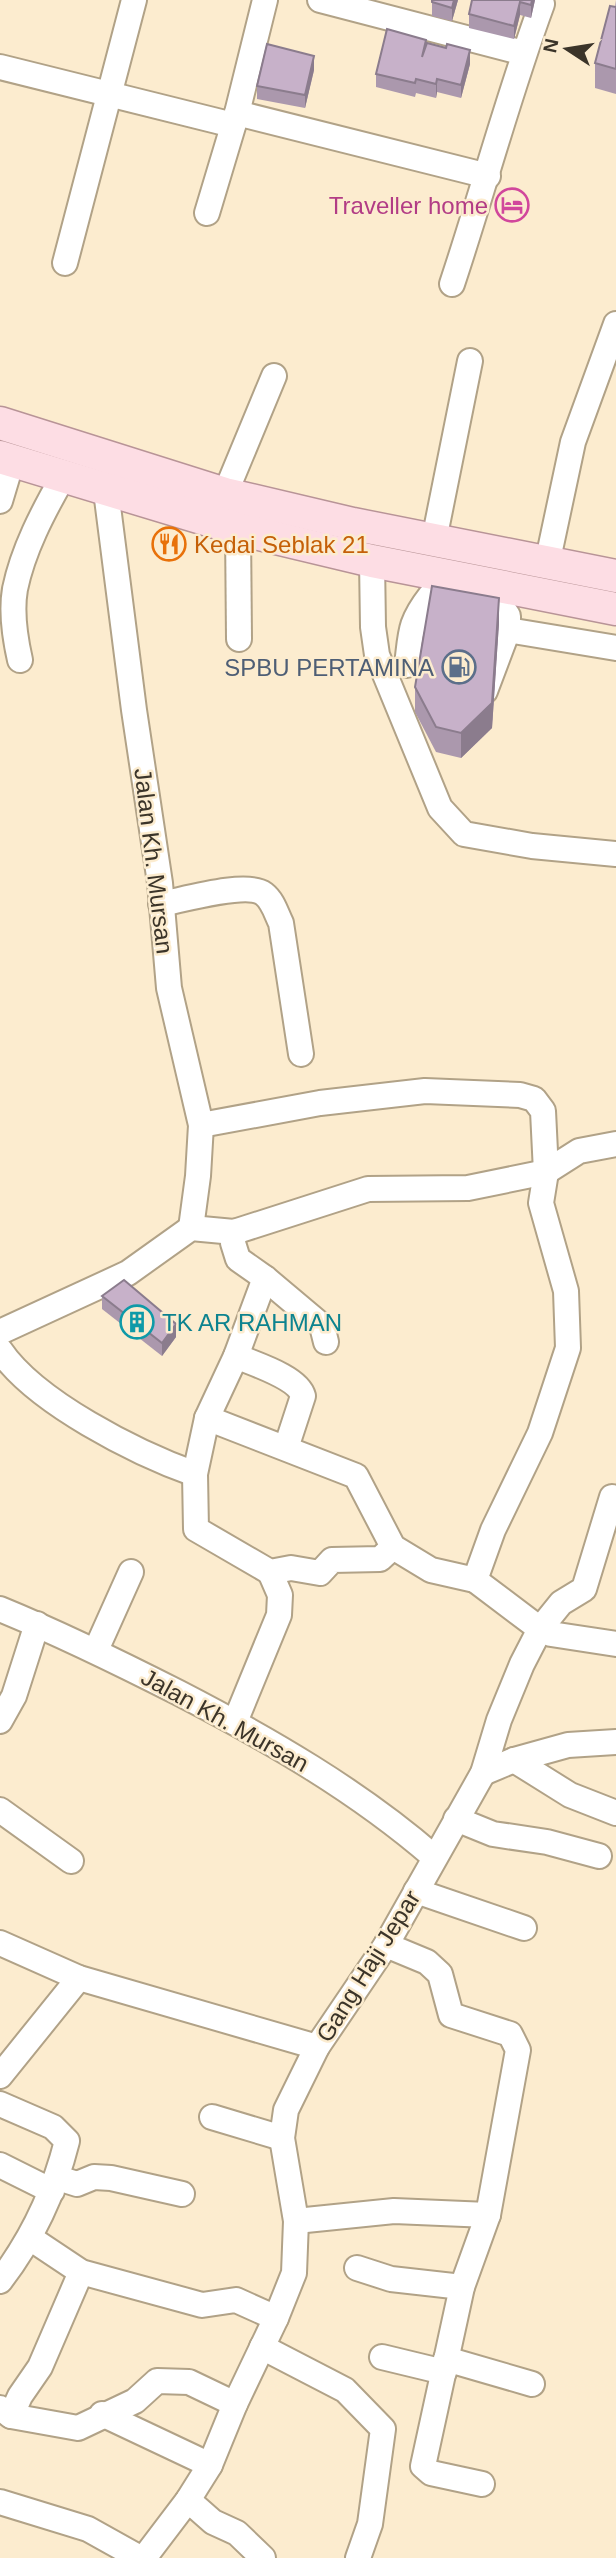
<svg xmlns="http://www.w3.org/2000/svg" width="616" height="2558" viewBox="0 0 616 2558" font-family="Helvetica,sans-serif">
  <rect width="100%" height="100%" fill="#fceccf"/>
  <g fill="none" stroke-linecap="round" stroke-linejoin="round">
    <defs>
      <g id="minor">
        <path d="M320,0L524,53"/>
        <path d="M0,67L233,125"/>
        <path d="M237,113L488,176"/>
        <path d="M207,213L237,113L265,0"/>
        <path d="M65,263L134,0"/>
        <path d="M452,284C483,191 508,96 542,4"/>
        <path d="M106,491L134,710L160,883L169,988L201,1125L198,1176L191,1228"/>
        <path d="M225,494L274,376"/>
        <path d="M0,501L12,461"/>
        <path d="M238,529L239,639"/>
        <path d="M434,540L470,361"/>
        <path d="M372,561L373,627L377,655L440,808L464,834L532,846L616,854"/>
        <path d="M547,564L573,442L616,324"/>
        <path d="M508,630L616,648"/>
        <path d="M20,660C15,638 11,612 15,589C23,550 43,512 63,477"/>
        <path d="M407,665C411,633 409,623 430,596L500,604L508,616V630L485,691"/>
        <path d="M161,904C183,900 247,881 264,894C273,901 276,913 281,923L301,1054"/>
        <path d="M201,1125L320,1103L425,1091L520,1095L534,1099L543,1111L546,1172L541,1203L566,1291L568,1348L540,1433L493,1530L475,1580L540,1629L551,1634L616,1644"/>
        <path d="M234,1232L233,1243L238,1259L265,1278L322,1326L326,1342"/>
        <path d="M265,1278L236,1356L207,1418L195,1474L196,1529L270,1572L291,1568L320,1573L332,1560L380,1559L393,1547"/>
        <path d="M0,1332L128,1273L191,1228L234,1232L368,1189L468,1188L546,1172L579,1151L616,1144"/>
        <path d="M0,1350C35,1402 136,1453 195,1474"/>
        <path d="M236,1356C254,1364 298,1377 303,1396L286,1448"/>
        <path d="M207,1418L356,1476L393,1547L431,1570L475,1580"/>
        <path d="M0,1609C61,1634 120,1663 179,1693C268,1739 358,1791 434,1857"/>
        <path d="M96,1650L131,1572"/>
        <path d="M0,1721L14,1696L37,1624"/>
        <path d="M235,1722L279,1615L280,1595L270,1572"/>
        <path d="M514,1760L570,1795L616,1813"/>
        <path d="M483,1773L514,1760L568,1745L616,1742"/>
        <path d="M0,1810L71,1861"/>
        <path d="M456,1819L493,1834L547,1842L599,1856"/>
        <path d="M416,1891L524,1928"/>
        <path d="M0,1943L79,1978L317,2047"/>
        <path d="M386,1945L427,1962L440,1974L451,2015L510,2034L518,2050L488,2215L462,2287L423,2466L431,2473L482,2484"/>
        <path d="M0,2076L79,1978"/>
        <path d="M0,2104L53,2127L67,2141C54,2193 33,2238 0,2281"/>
        <path d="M212,2117L282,2138"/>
        <path d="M0,2165L52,2191"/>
        <path d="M58,2178L77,2184L94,2177L111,2178L182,2194"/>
        <path d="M296,2221L394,2211L488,2215"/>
        <path d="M30,2238L81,2272L202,2305L236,2300L276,2318"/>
        <path d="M357,2268L391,2279L462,2287"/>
        <path d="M262,2347L345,2390L383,2429L370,2524L358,2558"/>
        <path d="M382,2357L444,2372"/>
        <path d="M446,2359L532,2384"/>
        <path d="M0,2408L11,2416L78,2428L135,2401L157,2381L189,2382L235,2404"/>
        <path d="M102,2414L210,2465"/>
        <path d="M11,2416L20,2396L40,2367L81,2272"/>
        <path d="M188,2500L213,2522L237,2533L263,2558"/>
        <path d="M0,2502L88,2529L140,2558"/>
        <path d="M144,2558L188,2500L210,2465L235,2404L276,2318L294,2273L296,2221L282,2138L286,2110L317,2047L386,1945L483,1773L499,1720L522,1664L540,1629L561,1603L584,1589L612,1497L616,1498"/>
      </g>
      <g id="major">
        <path d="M0,423L225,494L353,524L616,576"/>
        <path d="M0,457L238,529L372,561L616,609"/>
      </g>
    </defs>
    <use href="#minor" stroke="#b1a287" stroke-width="28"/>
    <use href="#major" stroke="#b89497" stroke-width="35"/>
    <use href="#minor" stroke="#fff" stroke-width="24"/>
    <use href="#major" stroke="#fddde4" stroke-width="32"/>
  </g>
  <g fill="#ab98ad">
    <path d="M458,0L452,21L432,16V2Z"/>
    <path d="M472,0H535L531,18L520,15L514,39L469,28V14Z"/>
    <path d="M616,0V94L595,88V63L615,7Z"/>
    <path d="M426,46L470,64L461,98L437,92L436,98L416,93L415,97L376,87V74Z"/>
    <path d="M314,70L305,108L257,99V86Z"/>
    <path d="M499,623L492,728L461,758L436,752L415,712V687Z"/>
    <path d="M102,1296L176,1337L162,1356L102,1309Z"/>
  </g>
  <g fill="#8b7c8d">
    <path d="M454,0H458L452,21V8Z"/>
    <path d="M532,0H535L531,18V5Z"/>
    <path d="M520,2V15L514,39V26Z"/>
    <path d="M470,50V64L461,98V85Z"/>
    <path d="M314,56V70L305,108V95Z"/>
    <path d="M437,79V92L436,98V84Z"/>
    <path d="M499,598V623L492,728L461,758V733Z"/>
    <path d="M176,1324V1337L162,1356V1343Z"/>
  </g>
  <g fill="#c7b1c9" stroke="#8b7c8d" stroke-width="2">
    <path d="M432,0H454L452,8L432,2Z"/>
    <path d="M472,0H532L531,5L520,2L514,26L469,14Z"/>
    <path d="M610,6L616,7V69L595,63Z"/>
    <path d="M387,29L426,40L422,57L427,43L446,48L447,44L470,50L461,85L437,79L436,84L416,79L415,83L376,74Z"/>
    <path d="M267,44L314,56L305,95L257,86Z"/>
    <path d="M432,586L499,598L492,703L461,733L436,727L415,687Z"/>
    <path d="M124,1280L176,1324L162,1343L102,1296Z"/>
  </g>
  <defs>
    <symbol id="hotel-ring" viewBox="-11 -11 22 22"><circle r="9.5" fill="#fceccf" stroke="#d1479c" stroke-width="1.5"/><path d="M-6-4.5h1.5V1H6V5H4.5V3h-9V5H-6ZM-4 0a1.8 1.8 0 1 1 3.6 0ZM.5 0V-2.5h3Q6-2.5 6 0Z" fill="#d1479c"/></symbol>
    <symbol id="restaurant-ring" viewBox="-11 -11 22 22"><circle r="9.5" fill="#fceccf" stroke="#e8710a" stroke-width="1.5"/><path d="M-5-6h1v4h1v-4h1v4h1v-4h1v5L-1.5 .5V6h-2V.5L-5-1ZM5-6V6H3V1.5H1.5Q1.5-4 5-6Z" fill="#e8710a"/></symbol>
    <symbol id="fuel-ring" viewBox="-11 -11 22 22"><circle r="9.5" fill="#fceccf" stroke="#5c6f8a" stroke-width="1.5"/><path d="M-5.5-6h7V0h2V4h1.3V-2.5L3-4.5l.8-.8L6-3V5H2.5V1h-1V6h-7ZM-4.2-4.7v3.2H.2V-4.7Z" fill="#5c6f8a"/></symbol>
    <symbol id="building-ring" viewBox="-11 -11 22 22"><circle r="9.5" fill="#fceccf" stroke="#0f9aa8" stroke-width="1.5"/><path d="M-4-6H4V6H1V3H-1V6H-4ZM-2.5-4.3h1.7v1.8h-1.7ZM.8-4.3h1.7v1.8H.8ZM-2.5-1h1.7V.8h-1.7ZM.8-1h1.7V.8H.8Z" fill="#0f9aa8"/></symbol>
  </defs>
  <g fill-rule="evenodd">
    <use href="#hotel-ring" x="493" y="186" width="38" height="38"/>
    <use href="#restaurant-ring" x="150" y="525" width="38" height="38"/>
    <use href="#fuel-ring" x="440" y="648" width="38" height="38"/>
    <use href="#building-ring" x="118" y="1303" width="38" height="38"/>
  </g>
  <g text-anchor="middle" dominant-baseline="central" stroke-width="5" stroke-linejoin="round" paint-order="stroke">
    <g font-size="24" fill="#b23c85" stroke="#fceccf" text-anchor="end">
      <text x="488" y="205">Traveller home</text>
    </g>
    <g font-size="24" fill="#c56008" stroke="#fceccf" text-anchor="start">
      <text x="194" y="544">Kedai Seblak 21</text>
    </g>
    <g font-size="24" fill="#4e5e75" stroke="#fceccf" text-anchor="end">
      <text x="434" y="667">SPBU PERTAMINA</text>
    </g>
    <g font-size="24" fill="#3b3429" stroke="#fceccf">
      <text transform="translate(154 861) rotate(83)">Jalan Kh. Mursan</text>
      <text transform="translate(225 1720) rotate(29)">Jalan Kh. Mursan</text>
      <text transform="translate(368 1966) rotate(-58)">Gang Haji Jepar</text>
    </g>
    <g font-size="24" fill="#0d838f" stroke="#fceccf" text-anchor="start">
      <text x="162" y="1322">TK AR RAHMAN</text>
    </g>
  </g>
  <g transform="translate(567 49) rotate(282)" stroke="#fceccf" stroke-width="5" paint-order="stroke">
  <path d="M0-5L12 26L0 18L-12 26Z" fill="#3b3429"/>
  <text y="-10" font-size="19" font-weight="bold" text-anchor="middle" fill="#3b3429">N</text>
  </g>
</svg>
